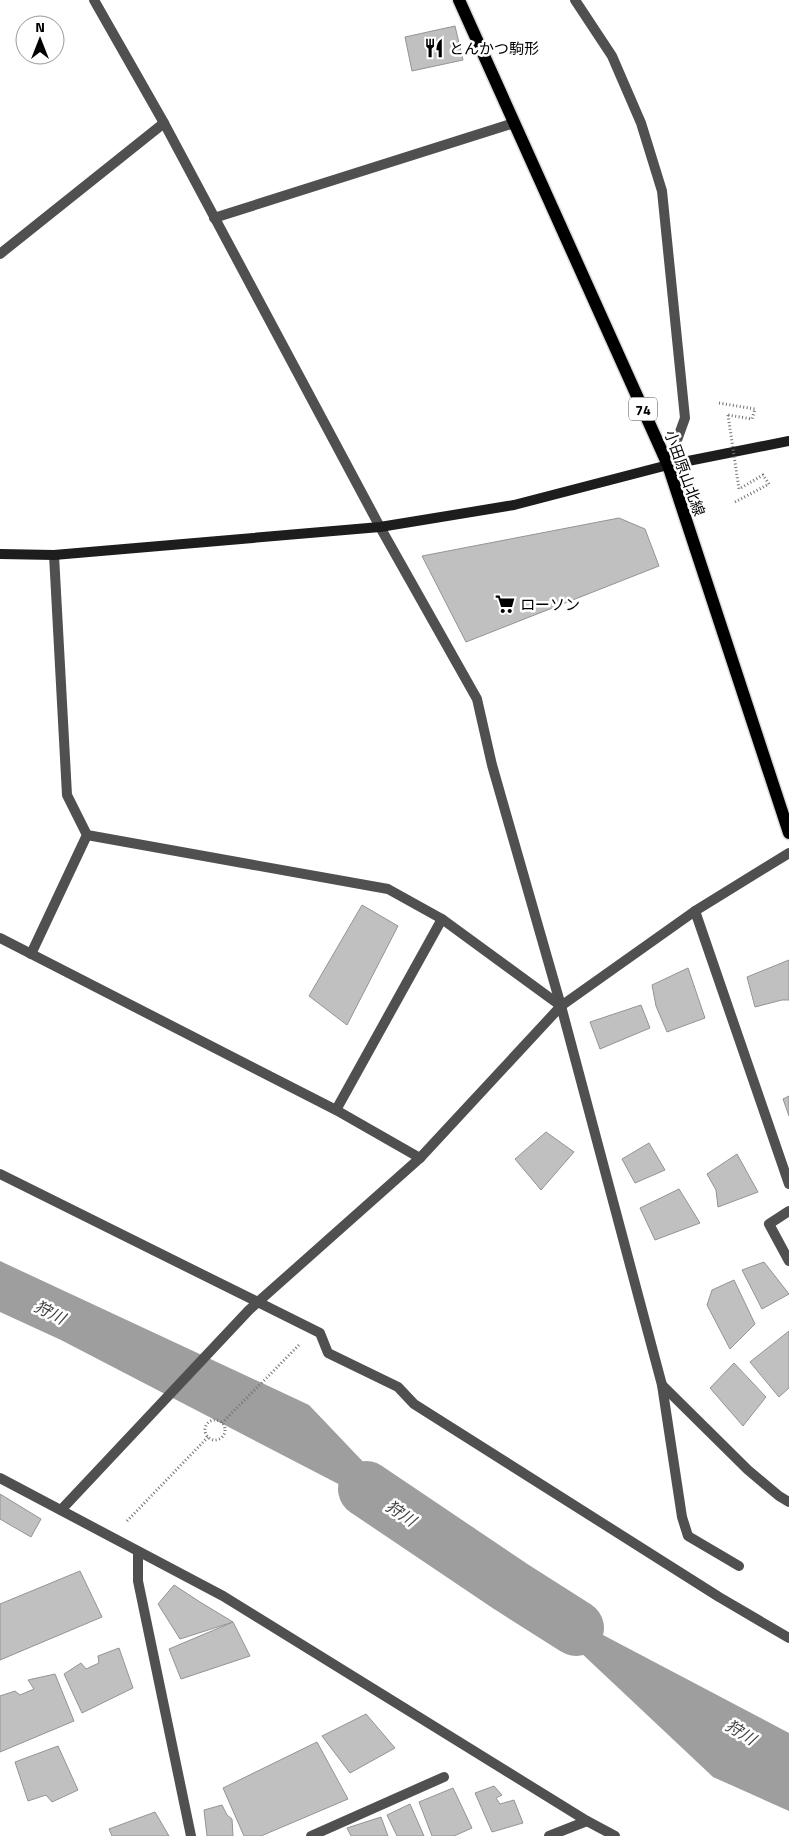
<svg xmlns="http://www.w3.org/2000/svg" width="789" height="1836" viewBox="0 0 789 1836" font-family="'Titillium Web','Noto Sans JP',sans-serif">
  <rect width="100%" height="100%" fill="#fff"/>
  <g fill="#9e9e9e">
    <path d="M0,1261L309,1405L429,1531L61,1340L0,1312Z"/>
    <path d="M510,1586L789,1733V1811L713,1777Z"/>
  </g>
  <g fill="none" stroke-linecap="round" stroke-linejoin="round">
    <path stroke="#9e9e9e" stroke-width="56" d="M366,1489L510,1586L576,1628"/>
  </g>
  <g fill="#c0c0c0" stroke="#949494">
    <path d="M455,26L463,60L412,71L405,37Z"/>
    <path d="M619,518L645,529L659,566L466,642L422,556Z"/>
    <path d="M362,905L398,926L347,1025L309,996Z"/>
    <path d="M789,960V1000H782L755,1007L747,977Z"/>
    <path d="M688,968L705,1018L667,1032L656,1006L652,985Z"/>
    <path d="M641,1005L650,1028L600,1049L590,1022Z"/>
    <path d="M789,1096V1116L783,1099Z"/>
    <path d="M546,1132L574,1152L541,1190L515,1159Z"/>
    <path d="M649,1143L665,1170L635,1183L622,1159Z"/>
    <path d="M737,1154L758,1192L718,1207L716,1190L707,1174Z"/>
    <path d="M679,1189L700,1223L655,1240L640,1208Z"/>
    <path d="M764,1262L789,1294L762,1309L742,1270Z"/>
    <path d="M734,1280L755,1324L730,1349L707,1305L712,1290Z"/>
    <path d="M789,1331V1388L779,1397L750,1362Z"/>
    <path d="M734,1363L766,1397L743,1426L710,1388Z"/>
    <path d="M0,1494L41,1519L31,1537L0,1519Z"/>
    <path d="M80,1571L102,1617L0,1660V1604Z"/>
    <path d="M174,1585L200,1602L233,1622L180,1639L158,1604Z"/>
    <path d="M233,1622L250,1656L181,1679L169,1649Z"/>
    <path d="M119,1648L133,1688L82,1713L64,1674L81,1663L86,1669L99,1663L98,1656Z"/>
    <path d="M55,1674L74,1721L0,1752V1696L15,1691L20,1695L34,1689L28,1680Z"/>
    <path d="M366,1714L395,1748L350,1773L322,1736Z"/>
    <path d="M317,1742L348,1799L261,1836H244L223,1788Z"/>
    <path d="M58,1746L78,1790L52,1802L46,1795L28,1801L15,1762Z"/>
    <path d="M494,1786L502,1795L496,1798L500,1804L514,1800L523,1823L492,1832L475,1793Z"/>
    <path d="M453,1788L472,1828L454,1836H432L419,1802Z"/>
    <path d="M410,1804L424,1836H397L387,1815Z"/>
    <path d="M222,1805L227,1815L232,1819L233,1836H207L204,1810Z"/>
    <path d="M155,1812L169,1836H112L109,1829Z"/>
    <path d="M381,1817L388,1836H351L347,1828Z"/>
  </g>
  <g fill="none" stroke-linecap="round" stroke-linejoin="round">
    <defs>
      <path id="primary" d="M459,0L668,465L789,833"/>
    </defs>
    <use href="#primary" stroke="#dbdbdb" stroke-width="15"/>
    <g stroke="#727272" stroke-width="3" stroke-dasharray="1 2.5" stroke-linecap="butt">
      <path d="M719,403L755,409L752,419L728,415"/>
      <path d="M735,502L769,484L763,475L739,489"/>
      <circle cx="215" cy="1430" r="10"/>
      <path d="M222,1423L299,1345"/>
      <path d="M127,1521L208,1437"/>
    </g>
    <g stroke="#505050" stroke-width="10">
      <path d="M0,254L164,123"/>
      <path d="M695,911L789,1184"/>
      <path d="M336,1110L442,919"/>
      <path d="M0,1174L320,1333L328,1353L398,1387L414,1404L719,1597L789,1638"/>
      <path d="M789,1211L769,1224L789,1261"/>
      <path d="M662,1385L748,1470L779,1496L789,1502"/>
      <path d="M311,1836L444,1777"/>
      <path d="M549,1836L587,1821"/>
    </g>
    <g stroke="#505050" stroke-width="10">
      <path d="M94,0L164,123L380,527L477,699L492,765L561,1006L662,1385L682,1517L688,1536L739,1566"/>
      <path d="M575,0L612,56L641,123L662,191L685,418L668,465"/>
      <path d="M214,218L514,123"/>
      <path d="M54,555L67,795L87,835L388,889L442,919L561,1006"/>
      <path d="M0,938L336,1110L420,1158"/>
      <path d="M31,954L87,835"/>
      <path d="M0,1478L223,1596L587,1821L615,1836"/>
      <path d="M61,1510L249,1310L420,1158L561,1006L695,911L789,853"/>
      <path d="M138,1552V1581L191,1836"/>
    </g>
    <path stroke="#1d1d1d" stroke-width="10" d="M0,554L54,555L380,527L514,505L668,465L789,441"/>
    <use href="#primary" stroke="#000" stroke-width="12"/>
    <path stroke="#727272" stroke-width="3" stroke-dasharray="1 2.5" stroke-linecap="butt" d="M728,415L739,489"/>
  </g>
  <defs>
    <symbol id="restaurant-bare" viewBox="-9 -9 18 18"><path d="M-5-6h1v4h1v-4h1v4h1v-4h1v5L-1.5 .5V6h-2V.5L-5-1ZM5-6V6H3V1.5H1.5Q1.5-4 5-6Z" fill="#000" stroke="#fff" stroke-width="2.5" paint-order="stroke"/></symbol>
    <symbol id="supermarket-bare" viewBox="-9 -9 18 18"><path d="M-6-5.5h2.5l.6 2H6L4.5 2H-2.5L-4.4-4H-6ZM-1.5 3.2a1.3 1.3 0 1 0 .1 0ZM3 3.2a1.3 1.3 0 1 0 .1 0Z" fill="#000" stroke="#fff" stroke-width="2.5" paint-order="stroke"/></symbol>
  </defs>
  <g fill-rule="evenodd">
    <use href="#restaurant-bare" x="420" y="34" width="28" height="28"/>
    <use href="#supermarket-bare" x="491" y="590" width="28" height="28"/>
  </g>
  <g text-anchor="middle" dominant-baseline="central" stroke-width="5" stroke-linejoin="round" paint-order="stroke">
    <rect fill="#fff" stroke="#4c4c4c" stroke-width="1" x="629" y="397.5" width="28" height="23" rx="4"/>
    <g font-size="14" font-weight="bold" fill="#000">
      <text x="643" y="409">74</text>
    </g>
    <g font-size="15" fill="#000" stroke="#fff" text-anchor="start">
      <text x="449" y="48">とんかつ駒形</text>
      <text x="520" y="604">ローソン</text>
    </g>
    <g font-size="15" fill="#000" stroke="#fff">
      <text transform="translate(685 473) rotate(70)">小田原山北線</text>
    </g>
    <g font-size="16" font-style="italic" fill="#3f3f3f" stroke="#fff">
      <text transform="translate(50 1312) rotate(27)">狩川</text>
      <text transform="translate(401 1513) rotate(34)">狩川</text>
      <text transform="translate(741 1732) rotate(32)">狩川</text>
    </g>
  </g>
  <g transform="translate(40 40)"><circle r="24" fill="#ffffff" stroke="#999999"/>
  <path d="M0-4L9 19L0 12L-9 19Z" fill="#000000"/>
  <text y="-8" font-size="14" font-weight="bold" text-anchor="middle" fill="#000000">N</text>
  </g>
</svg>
